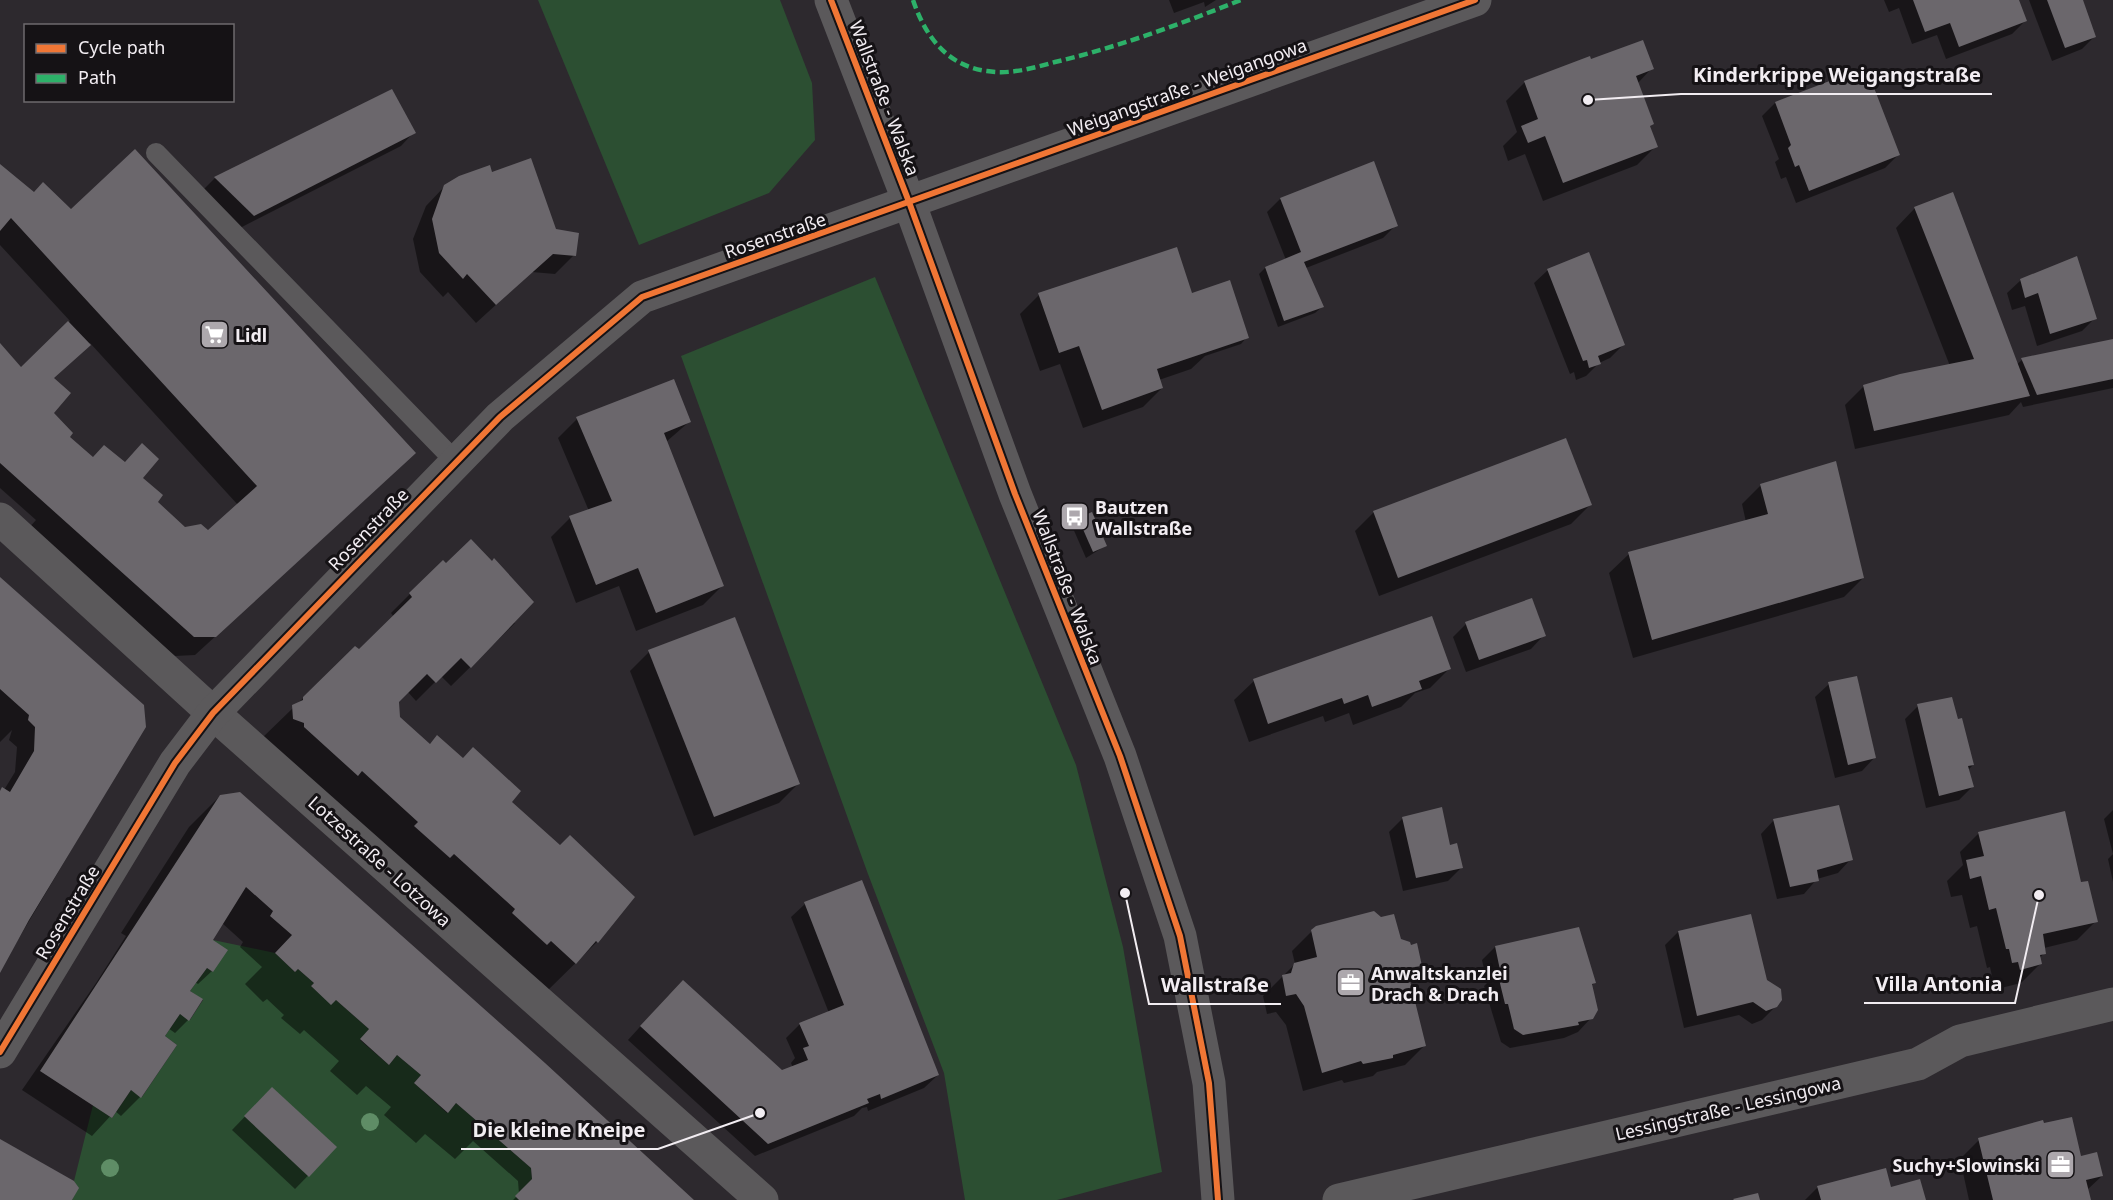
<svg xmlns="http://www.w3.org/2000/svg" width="2113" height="1200" viewBox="0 0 2113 1200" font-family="'Noto Sans',sans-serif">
  <rect width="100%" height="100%" fill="#2d292e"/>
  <g fill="#2c4f32">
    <path d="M538,0H780L812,83L815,140L769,193L639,245Z"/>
    <path d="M875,277L1076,765L1123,947L1162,1172L1057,1200H965L944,1073L868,874L681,356Z"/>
    <path d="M213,940L275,953L295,972L298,969L314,983L311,986L331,1004L336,1000L369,1029L360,1040L389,1065L397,1055L421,1075L414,1083L447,1113L456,1103L531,1168L532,1179L516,1196L519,1200H72L78,1188L74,1181L93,1105L112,1118L131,1090L142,1097L177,1045L165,1036L180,1014L190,1020L203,1000L190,991L207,968L213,972Z"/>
  </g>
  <g fill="#0007" fill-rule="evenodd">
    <path d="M1169,0H1216L1205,7L1204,2L1174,13Z"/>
    <path d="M1884,0H2017L2025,21L2012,34L1946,59L1937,35L1912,44L1899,8L1889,12Z"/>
    <path d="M2029,0H2081L2095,36L2082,49L2052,61Z"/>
    <path d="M1590,61L1652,68L1637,84L1656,146L1637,165L1543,201L1525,154L1508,161L1503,146L1517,132L1506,101L1525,82Z"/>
    <path d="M391,91L414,132L401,146L240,228L202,191L215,178Z"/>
    <path d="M1775,103L1898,155L1885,168L1796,203L1786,177L1781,179L1775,162L1779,159L1762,116Z"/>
    <path d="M0,166L34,194L71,211L395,472L195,655L175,656L19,539L36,520L0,488V345L21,369L70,321L0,245ZM90,343L238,505L208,532L185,528L144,514L141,478L92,458L68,437L52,413V379Z"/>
    <path d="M492,173L555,231L574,255L555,274L532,272L476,323L448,292L443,297L420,272L413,239L426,206L445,186Z"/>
    <path d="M1280,199L1396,225L1383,238L1306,268L1322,307L1315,313L1278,327L1259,274L1265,268L1286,260L1267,212Z"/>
    <path d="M1915,208L2016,365L2022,360L2113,340V388L2023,407L2021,402L2009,415L1855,449L1845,405L1864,386L1950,366L1896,228Z"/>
    <path d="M1548,270L1623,345L1610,358L1599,363L1586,376L1576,380L1574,372L1570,374L1534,283Z"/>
    <path d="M2021,280L2095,318L2082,331L2037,346L2025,306L2012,310L2007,293Z"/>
    <path d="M1039,295L1247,337L1241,344L1205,356L1191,369L1159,380L1162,388L1143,407L1083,428L1060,364L1040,371L1020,314Z"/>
    <path d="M577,419L689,422L666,442L722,586L703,605L636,631L619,586L576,603L551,537L570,518L589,511L558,438Z"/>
    <path d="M1761,485L1863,578L1844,597L1633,658L1609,573L1629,554L1746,522L1742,504Z"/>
    <path d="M1590,505L1571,524L1379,596L1355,531L1374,512Z"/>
    <path d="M1079,519L1105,546L1086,558L1072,526Z"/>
    <path d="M0,579L145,726L0,970V792L4,790L15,772L17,747L9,740L12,730L0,742Z"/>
    <path d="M410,594L515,623L451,686L441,676L416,701L407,691L397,702L398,718L429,745L437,737L560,847L633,897L597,942L545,993L262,738L355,648L359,651L394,617L391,613Z"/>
    <path d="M1466,624L1544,635L1531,649L1466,672L1453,637Z"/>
    <path d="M649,652L798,784L779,803L694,836L630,671Z"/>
    <path d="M1449,669L1430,688L1415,693L1401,707L1353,725L1349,713L1325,722L1323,716L1249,742L1234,700L1254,681Z"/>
    <path d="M1829,684L1875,757L1862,771L1835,778L1815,697Z"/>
    <path d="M1918,706L1973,765L1968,770L1972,787L1959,800L1926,808L1905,719Z"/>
    <path d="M220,796L692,1200H513L519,1194L518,1181L473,1141L455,1159L425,1134L416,1143L384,1115L391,1107L366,1086L357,1095L330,1071L339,1061L304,1030L300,1034L281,1018L284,1015L267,999L263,1002L245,984L262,967L240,947L243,942L222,923L212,939V971L198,984L195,982L188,992V1020L175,1033L168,1028L140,1097L121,1116L115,1111L92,1136L22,1090L96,983L126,936L121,933L189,827Z"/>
    <path d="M2113,810V882L2108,859L2113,854L2104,819Z"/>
    <path d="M1402,819L1449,847L1461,868L1448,881L1403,891L1389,832Z"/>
    <path d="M1774,820L1851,859L1838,873L1817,879L1804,894L1777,899L1761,834Z"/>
    <path d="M1979,833L2096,921L2077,940L2044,948V953L2039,959L2040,964L2021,983L2001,988L1999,980L1993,981L1990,967L1987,968L1977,926L1970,928L1962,895L1951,897L1947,881L1963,865L1960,852Z"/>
    <path d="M861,882L938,1075L924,1088L868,1111L867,1107L862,1108L854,1116L755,1156L628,1040L669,995L782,1072L793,1068L791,1063L795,1058L786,1038L799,1025L829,1013L791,917L805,904Z"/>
    <path d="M1750,916L1766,981L1776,1006L1762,1020L1752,1024L1739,1015L1684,1028L1665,945L1678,932Z"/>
    <path d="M1312,931L1399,940L1421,965L1408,978L1424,1046L1405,1065L1377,1072L1373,1076L1344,1083L1342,1080L1303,1091L1286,1025L1276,1012L1267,1014L1263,996L1295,964L1292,951Z"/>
    <path d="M1495,947L1594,983L1591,986V1018L1578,1032L1564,1038L1510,1048L1501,1042L1484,986L1487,983L1482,960Z"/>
    <path d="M259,1102L335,1148L295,1189L232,1130Z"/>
    <path d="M1979,1140L2080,1158L2102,1176L2087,1190L2089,1200H1969L1960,1159Z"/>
    <path d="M1818,1187L1890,1188L1924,1200H1805Z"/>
  </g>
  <g fill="#6b676c">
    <path d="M1913,0H2019L2027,21L1959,47L1950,23L1925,32Z"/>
    <path d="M2047,0H2083L2096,37L2065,48Z"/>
    <path d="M1643,40L1654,69L1636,76L1654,124L1650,126L1658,147L1563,183L1545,136L1528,143L1521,126L1538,119L1524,81L1590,56L1591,59Z"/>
    <path d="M1866,67L1900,155L1809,191L1799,165L1795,167L1788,148L1791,145L1775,102Z"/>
    <path d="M392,89L416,133L254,216L214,177Z"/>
    <path d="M135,149L416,453L216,637H194L0,463V343L21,367L68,321L91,345L54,378L71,393L54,413L73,433L70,437L93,457L104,445L125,462L142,443L159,459L143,478L163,495L158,502L185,527L201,524L208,530L257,486L11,218L0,231V164L34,192L43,182L71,209Z"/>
    <path d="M531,158L556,229L579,233L576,256L553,254L496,305L467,274L463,279L439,253L432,219L444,185L459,176L490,165L492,172Z"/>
    <path d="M1374,161L1398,226L1304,262L1324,307L1284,321L1265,267L1301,252L1280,198Z"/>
    <path d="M1953,192L2030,396L1874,431L1863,385L1900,374L1974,359L1914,207Z"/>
    <path d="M1177,247L1192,293L1230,280L1249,338L1157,369L1163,388L1102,410L1079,346L1059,353L1038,293Z"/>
    <path d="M1589,252L1625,345L1598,356L1601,364L1589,368L1587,360L1583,361L1547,269Z"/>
    <path d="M2077,256L2097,319L2050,334L2038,293L2025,298L2020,279Z"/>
    <path d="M2113,339V379L2037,395L2021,358Z"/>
    <path d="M674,379L691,422L664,433L724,586L656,613L638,568L596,585L569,516L612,501L576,417Z"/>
    <path d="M1566,438L1592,505L1398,578L1373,511Z"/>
    <path d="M1836,461L1864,578L1652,640L1628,552L1768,514L1760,484Z"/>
    <path d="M1092,512L1107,546L1093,552L1078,518Z"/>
    <path d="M471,539L492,561L494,558L534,602L471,668L461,658L436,683L427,674L399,702L400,717L430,744L437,735L463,758L473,747L521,791L512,802L560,845L570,835L635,897L598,943L596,941L576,964L551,941L547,945L512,913L515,909L485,882L454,854L450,858L414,826L418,822L362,771L358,776L304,727V723L293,719L292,705L303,700V697L355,646L359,649L412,597L409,593L443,560L446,563Z"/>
    <path d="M0,577L144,705L146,727L29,920L0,973V791L2,787L10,792L34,751L35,727L28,720L29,715L0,689Z"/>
    <path d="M1532,598L1546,636L1479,660L1465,622Z"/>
    <path d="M1432,616L1451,669L1419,681L1422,689L1372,707L1368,695L1344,704L1342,698L1268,724L1253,679Z"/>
    <path d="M735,617L800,784L714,817L648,650Z"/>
    <path d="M1857,676L1876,758L1848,765L1828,682Z"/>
    <path d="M1952,697L1958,719L1962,718L1974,765L1968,766L1974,787L1939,796L1917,704Z"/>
    <path d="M240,792L545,1063L694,1200H519L515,1196L532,1179L531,1168L456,1103L448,1113L414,1083L421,1075L397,1055L389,1065L360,1039L369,1029L336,1000L331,1005L311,986L314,983L298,969L295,972L275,953L292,935L270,916L273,911L246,887L213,940L228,950L213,972L207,968L190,991L203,999L189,1021L180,1014L165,1036L177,1045L141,1098L131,1090L112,1118L40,1071L220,795Z"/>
    <path d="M1839,805L1853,860L1817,870L1819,881L1790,887L1773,819Z"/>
    <path d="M1442,807L1450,845L1457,843L1463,868L1416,878L1402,817Z"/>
    <path d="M2065,811L2081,882L2088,881L2098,922L2043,934L2046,954L2040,955L2042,964L2020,970L2018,962L2012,963L2009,949H2006L1996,908L1989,910L1981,876L1970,879L1966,860L1984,856L1978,832Z"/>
    <path d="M862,880L939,1075L881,1099L880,1094L867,1099L869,1103L768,1144L640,1026L683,980L782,1070L808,1060L803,1048L809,1046L799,1023L844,1005L804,902Z"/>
    <path d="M1374,911L1381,917L1394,914L1401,939L1410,942L1411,945L1417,943L1422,966L1415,967L1416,971L1409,977L1426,1046L1393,1055V1058L1363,1064L1361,1061L1322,1073L1304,1006L1296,994L1286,996L1282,975L1291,973L1294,963L1317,957L1311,930L1316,926Z"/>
    <path d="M1751,914L1767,980L1781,989L1782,1000L1777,1007L1766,1011L1753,1002L1697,1016L1678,931Z"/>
    <path d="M1579,927L1596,983L1592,984L1598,1010L1593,1019L1578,1022L1579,1025L1523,1035L1514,1029L1508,1004H1505L1497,971L1500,970L1495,946Z"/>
    <path d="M272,1087L337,1147L309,1177L244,1116Z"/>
    <path d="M2072,1117L2081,1156L2097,1152L2103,1176L2086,1180L2091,1200H1993L1978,1138L2043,1120L2044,1123Z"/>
    <path d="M0,1139L74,1181L79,1188L72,1200H0Z"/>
    <path d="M1886,1168L1891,1187L1920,1179L1926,1200H1821L1817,1186Z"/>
    <path d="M1758,1193L1760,1200H1734L1733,1199Z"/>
  </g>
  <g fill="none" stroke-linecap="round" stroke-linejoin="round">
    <path stroke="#5b595b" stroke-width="20" d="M156,153L455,461"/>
    <g stroke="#5b595b" stroke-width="33">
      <path d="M0,519L213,713L762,1200"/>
      <path d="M0,1052L175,763L213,713L500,417L642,297L1475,0"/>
      <path d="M1339,1200L1918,1064L1960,1041L2113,1004"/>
    </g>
    <path stroke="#5b595b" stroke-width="33" d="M831,0L909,202L1015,494L1120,756L1180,936L1209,1083L1218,1200"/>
    <path stroke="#2db169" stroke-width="4.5" stroke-dasharray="9 4.5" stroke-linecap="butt" d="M913,0C925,36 947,66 987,71C1010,75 1033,68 1055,62C1119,47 1180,24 1241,0"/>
    <defs>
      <g id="cycleway">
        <path d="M831,0L909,202L1015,494L1120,756L1180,936L1209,1083L1218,1200"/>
        <path d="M0,1052L175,763L213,713L500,417L642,297L1475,0"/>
      </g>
    </defs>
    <use href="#cycleway" stroke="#151215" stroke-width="10"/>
    <use href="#cycleway" stroke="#f07635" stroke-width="6"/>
  </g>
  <g fill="#5f8d66">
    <circle cx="370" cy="1122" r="9"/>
    <circle cx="110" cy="1168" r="9"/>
  </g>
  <defs>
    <symbol id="supermarket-square" viewBox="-11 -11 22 22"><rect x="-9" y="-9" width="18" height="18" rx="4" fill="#ada8ad" stroke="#151215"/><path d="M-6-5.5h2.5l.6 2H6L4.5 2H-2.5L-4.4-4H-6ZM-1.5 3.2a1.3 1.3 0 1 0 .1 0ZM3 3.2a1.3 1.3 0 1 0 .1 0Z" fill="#fff"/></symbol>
    <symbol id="bus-square" viewBox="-11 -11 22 22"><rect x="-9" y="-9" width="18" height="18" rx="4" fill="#ada8ad" stroke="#151215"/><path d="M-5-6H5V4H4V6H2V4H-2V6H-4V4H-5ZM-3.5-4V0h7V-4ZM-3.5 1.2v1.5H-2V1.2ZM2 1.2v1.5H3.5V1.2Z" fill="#fff"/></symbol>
    <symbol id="office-square" viewBox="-11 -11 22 22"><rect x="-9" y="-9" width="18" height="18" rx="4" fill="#ada8ad" stroke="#151215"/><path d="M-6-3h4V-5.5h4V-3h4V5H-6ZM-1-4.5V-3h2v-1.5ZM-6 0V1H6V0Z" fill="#fff"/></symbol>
  </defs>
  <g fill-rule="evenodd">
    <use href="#supermarket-square" x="198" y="318" width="33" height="33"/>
    <use href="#bus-square" x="1058" y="500" width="33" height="33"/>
    <use href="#office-square" x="1334" y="966" width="33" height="33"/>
    <use href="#office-square" x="2044" y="1148" width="33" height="33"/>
  </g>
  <g text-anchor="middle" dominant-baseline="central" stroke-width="6" stroke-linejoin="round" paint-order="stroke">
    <g font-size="18" fill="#f2edf2" stroke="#151215">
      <text transform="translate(1187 87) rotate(-20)">Weigangstraße - Weigangowa</text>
      <text transform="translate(885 98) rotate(69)">Wallstraße - Walska</text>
      <text transform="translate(775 235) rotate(-19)">Rosenstraße</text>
      <text transform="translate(368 529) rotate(-46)">Rosenstraße</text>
      <text transform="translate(1068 587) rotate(69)">Wallstraße - Walska</text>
      <text transform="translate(380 861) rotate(42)">Lotzestraße - Lotzowa</text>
      <text transform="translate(67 912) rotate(-59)">Rosenstraße</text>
      <text transform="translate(1728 1108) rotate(-13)">Lessingstraße - Lessingowa</text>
    </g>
    <g font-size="18" font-weight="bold" fill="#f2edf2" stroke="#151215" text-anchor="start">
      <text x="235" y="335">Lidl</text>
      <text x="1095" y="507">Bautzen<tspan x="1095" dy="21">Wallstraße</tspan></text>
      <text x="1371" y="973">Anwaltskanzlei<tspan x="1371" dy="21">Drach &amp; Drach</tspan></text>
      <text x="2040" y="1165" text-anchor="end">Suchy+Slowinski</text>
    </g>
  </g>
  <path fill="none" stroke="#f2edf2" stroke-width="2" d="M1588 100L1681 94H1992M2039 895L2015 1003H1864M1125 893L1149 1004H1281M760 1113L658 1149H461"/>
  <g fill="#f2edf2" stroke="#151215" stroke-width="2">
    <circle cx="1588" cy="100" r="6"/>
    <circle cx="2039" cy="895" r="6"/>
    <circle cx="1125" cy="893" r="6"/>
    <circle cx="760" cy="1113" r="6"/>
  </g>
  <g font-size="20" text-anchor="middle" font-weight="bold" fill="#f2edf2" stroke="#151215" stroke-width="6" stroke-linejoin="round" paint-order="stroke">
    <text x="1837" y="82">Kinderkrippe Weigangstraße</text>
    <text x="1939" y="991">Villa Antonia</text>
    <text x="1215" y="992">Wallstraße</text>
    <text x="559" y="1137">Die kleine Kneipe</text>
  </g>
  <rect x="24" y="24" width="210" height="78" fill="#151215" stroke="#6d6a6d" stroke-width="1.5"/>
  <rect x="36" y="44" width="30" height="9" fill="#f07635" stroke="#6d6a6d" stroke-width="1.5"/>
  <text x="78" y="54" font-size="18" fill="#f2edf2">Cycle path</text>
  <rect x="36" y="74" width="30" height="9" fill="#2db169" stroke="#6d6a6d" stroke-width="1.5"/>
  <text x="78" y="84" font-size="18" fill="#f2edf2">Path</text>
</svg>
